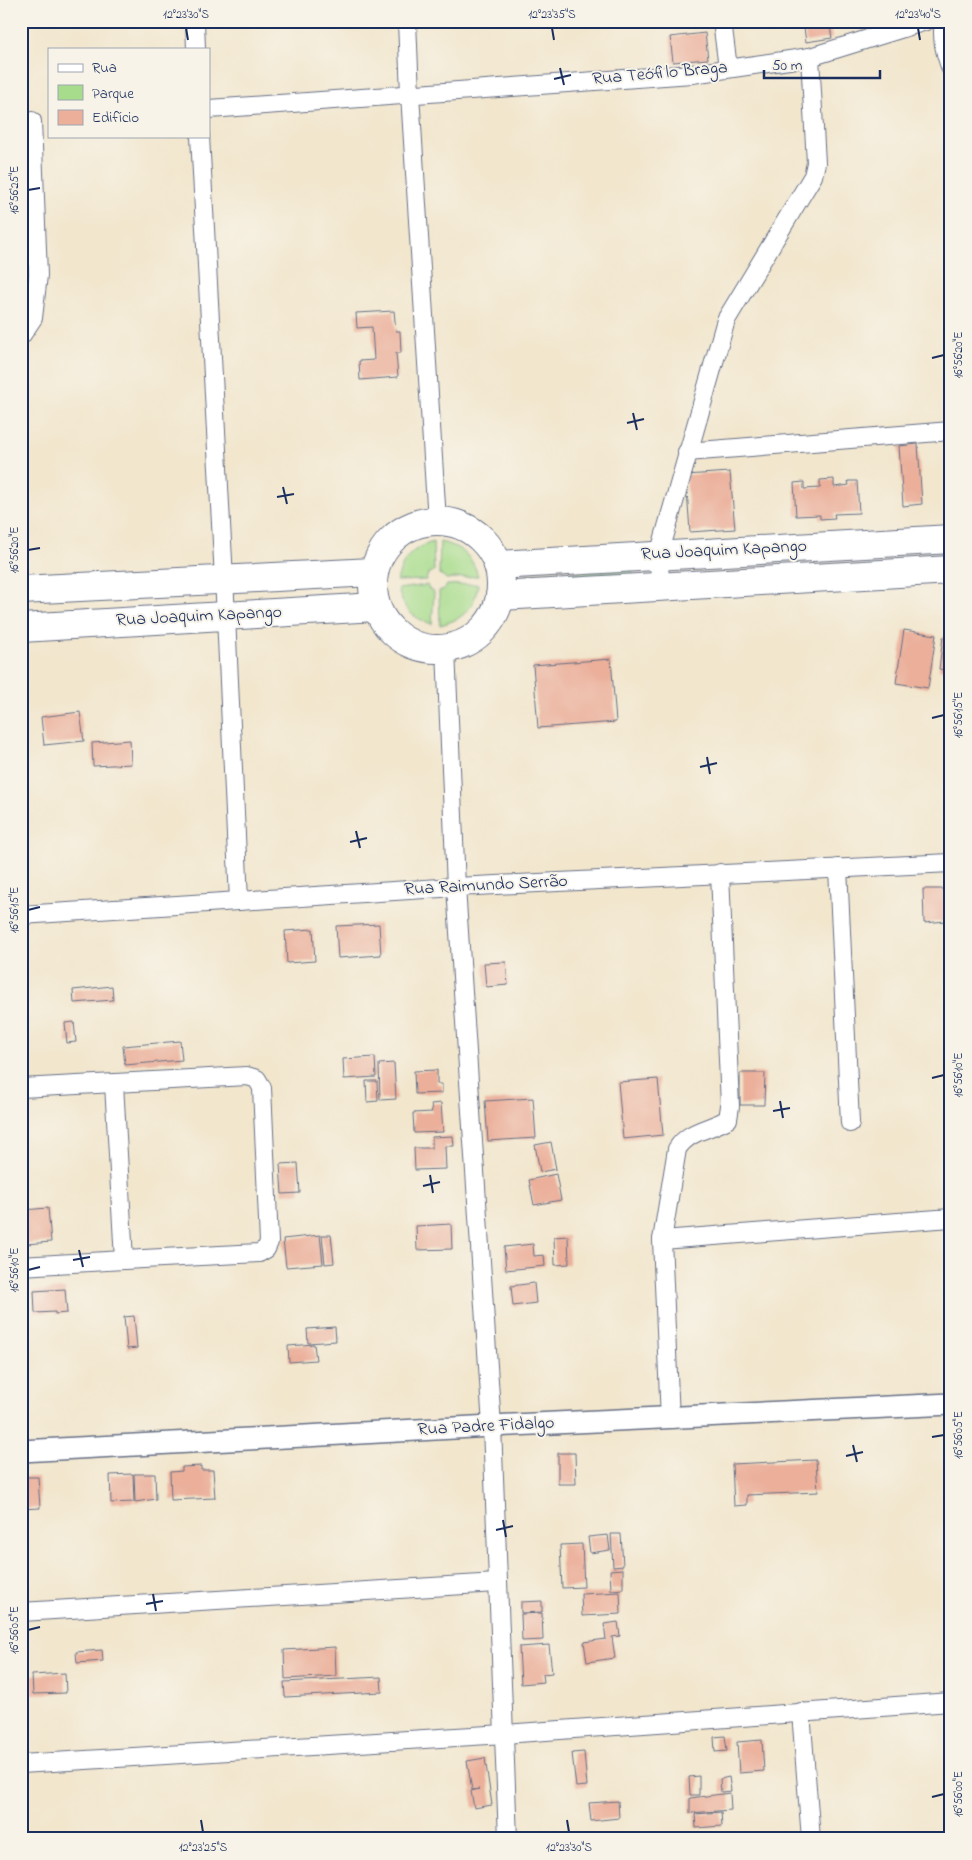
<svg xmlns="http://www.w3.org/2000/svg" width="972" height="1860" viewBox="0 0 972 1860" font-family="'Indie Flower',sans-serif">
  <rect width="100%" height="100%" fill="#f7f3e8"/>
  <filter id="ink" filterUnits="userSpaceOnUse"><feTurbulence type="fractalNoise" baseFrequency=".02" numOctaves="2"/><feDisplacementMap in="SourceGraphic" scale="10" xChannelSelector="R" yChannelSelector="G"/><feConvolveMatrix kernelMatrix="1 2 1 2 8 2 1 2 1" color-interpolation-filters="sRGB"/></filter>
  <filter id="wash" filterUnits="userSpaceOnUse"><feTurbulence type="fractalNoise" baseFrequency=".0096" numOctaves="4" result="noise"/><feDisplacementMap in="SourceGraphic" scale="20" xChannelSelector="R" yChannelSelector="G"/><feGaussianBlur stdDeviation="1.12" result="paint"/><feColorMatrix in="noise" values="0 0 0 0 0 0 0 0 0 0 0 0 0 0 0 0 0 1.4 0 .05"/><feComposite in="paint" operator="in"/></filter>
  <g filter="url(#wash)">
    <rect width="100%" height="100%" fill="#f2e6cd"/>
    <g fill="#a7dc8c" stroke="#618675">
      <path d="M433,542L434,571L428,574L426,580L397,581C403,558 411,549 433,542Z"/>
      <path d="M440,542C461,546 472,556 478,576L446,579L443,576L439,574Z"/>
      <path d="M633,570L632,575L528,582L527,575Z"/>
      <path d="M478,584C474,609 464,619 440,625L439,591L444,589L447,585Z"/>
      <path d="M427,585L429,589L434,592L432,624C411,617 404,610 398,589Z"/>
    </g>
    <g id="blocks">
      <g fill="#ebaf9a">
        <path d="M803,21H829L832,38L806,42Z"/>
        <path d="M705,33L708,59L673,62L670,37Z"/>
        <path d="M394,311L396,331H400L401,353H396L398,377L360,380L359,361L374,360L372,327L357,328L356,313Z"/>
        <path d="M918,444L922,504L903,506L899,446Z"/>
        <path d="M730,472L735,529L690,532L686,475Z"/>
        <path d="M834,479V487L849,485L848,481H857L859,513L834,514L835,518L820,519V515L796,516L794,483L804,482V489L820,488V480Z"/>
        <path d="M904,630L936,635L928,688L896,683Z"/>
        <path d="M943,637L951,638V671L939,669Z"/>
        <path d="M611,659L616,722L538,728L533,665Z"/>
        <path d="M80,712L84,741L44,745L41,717Z"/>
        <path d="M130,740L131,764L93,766L92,743Z"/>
        <path d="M923,889H951V957H949L946,921L924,923Z"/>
        <path d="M379,924L381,955L338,958L336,926Z"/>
        <path d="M313,929L315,961L287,963L285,931Z"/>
        <path d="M506,962L508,985L486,987L484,963Z"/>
        <path d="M112,986L113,1000L74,1003L73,990Z"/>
        <path d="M24,1005L26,1033H21V1006Z"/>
        <path d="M74,1022L76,1042L67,1043L65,1023Z"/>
        <path d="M180,1041L182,1060L125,1065L123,1046Z"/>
        <path d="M375,1057L376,1077L344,1079L343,1059Z"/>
        <path d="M394,1063L396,1099L380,1100L379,1064Z"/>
        <path d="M437,1070V1084H442V1093L415,1094L414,1071Z"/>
        <path d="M740,1073H765L764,1105H740Z"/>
        <path d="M658,1079L663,1135L623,1139L618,1082Z"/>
        <path d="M366,1081H377L378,1101L367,1102Z"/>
        <path d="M533,1098L536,1138L488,1141L485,1101Z"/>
        <path d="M441,1103L443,1132L414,1133L413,1113L432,1112L431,1104Z"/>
        <path d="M453,1136L454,1146H445L446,1169L415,1170L414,1148H432V1137Z"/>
        <path d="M551,1142L556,1169L540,1172L535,1145Z"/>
        <path d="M298,1163L300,1193L282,1194L280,1164Z"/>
        <path d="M556,1174L561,1200L534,1205L529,1180Z"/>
        <path d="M48,1208L51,1242L26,1244L23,1210Z"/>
        <path d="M451,1224L452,1249L417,1250L416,1226Z"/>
        <path d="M320,1235L323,1264L286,1267L283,1239Z"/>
        <path d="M322,1235H331L334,1263L325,1264Z"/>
        <path d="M568,1236L569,1264L555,1265L554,1237Z"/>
        <path d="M533,1244L534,1256L544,1255L545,1266L506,1270L504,1247Z"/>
        <path d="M534,1283L536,1303L513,1306L511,1286Z"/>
        <path d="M65,1289L67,1313L55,1314V1312L35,1313L34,1291Z"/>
        <path d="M134,1316L137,1348L127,1349L124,1317Z"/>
        <path d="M335,1327L336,1341L308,1343L307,1329Z"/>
        <path d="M314,1344L316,1360L289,1362L288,1346Z"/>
        <path d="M558,1453H575L576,1484H558Z"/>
        <path d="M816,1460L818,1492L747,1495V1505L734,1506L732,1464Z"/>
        <path d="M201,1466V1470H213L215,1498L171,1500L170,1472L182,1471V1467Z"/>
        <path d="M133,1474L134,1502L111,1503L110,1475Z"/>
        <path d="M134,1474H155L156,1499L135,1502Z"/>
        <path d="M21,1477H38L40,1508L21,1509Z"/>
        <path d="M611,1534H621L623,1566L613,1567Z"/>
        <path d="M608,1535L610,1550L590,1553L588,1537Z"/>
        <path d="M582,1544L584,1587L562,1588L560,1545Z"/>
        <path d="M623,1569V1589L611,1590L610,1570Z"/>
        <path d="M620,1592L621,1614L582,1616L581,1594Z"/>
        <path d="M542,1601V1612L521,1613V1602Z"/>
        <path d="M542,1613L543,1640L522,1641L521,1614Z"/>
        <path d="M618,1622L620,1636L612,1637L615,1658L587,1662L584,1642L606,1639L604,1624Z"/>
        <path d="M549,1645L552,1673L543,1674L544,1682L521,1684L519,1647Z"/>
        <path d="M335,1647L336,1676L285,1679L284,1650Z"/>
        <path d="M102,1650L103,1661L77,1663L76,1652Z"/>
        <path d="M65,1673L66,1693L33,1694L32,1675Z"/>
        <path d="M381,1677L382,1692L285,1697L284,1682Z"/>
        <path d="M725,1736L727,1751L715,1752L714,1737Z"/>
        <path d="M762,1740L764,1771L739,1773L737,1742Z"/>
        <path d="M584,1752L587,1786L576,1787L572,1753Z"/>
        <path d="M485,1758L492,1805L474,1808L471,1791L479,1789L472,1790L467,1761Z"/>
        <path d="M699,1776V1795H690L689,1777Z"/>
        <path d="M729,1777L731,1791L721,1792L720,1779Z"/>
        <path d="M730,1793L731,1810L690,1813V1798Z"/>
        <path d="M618,1801L619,1818L591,1821L589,1803Z"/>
        <path d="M721,1812L722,1826L696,1828L695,1814Z"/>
      </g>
    </g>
  </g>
  <g filter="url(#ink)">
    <use href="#blocks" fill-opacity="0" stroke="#666f85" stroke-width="1"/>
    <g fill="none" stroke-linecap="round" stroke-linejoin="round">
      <defs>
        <g id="minor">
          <path d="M195,21L196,49"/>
          <path d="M407,21L410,94L437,521"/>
          <path d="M722,21L728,68"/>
          <path d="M944,21C941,38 945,53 951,69"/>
          <path d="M209,109L692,74L810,57L926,21"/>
          <path d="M200,136L226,616L239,901"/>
          <path d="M21,336L33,318L38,275L32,121"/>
          <path d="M687,452L951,431"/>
          <path d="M660,587L659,555L726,320L813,176L816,163L810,57"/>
          <path d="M446,650L456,887L492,1426L508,1839"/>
          <path d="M838,868L850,1123"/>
          <path d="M21,915L456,887L951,863"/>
          <path d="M114,1084L124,1260"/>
          <path d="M21,1088L247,1076L257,1079L262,1088L269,1242L266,1249L259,1253L124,1260L21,1266"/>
          <path d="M662,1240L951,1218"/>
          <path d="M670,1419L662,1240L677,1149C689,1130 709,1130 728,1119L730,1106L720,873"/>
          <path d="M21,1612L497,1583"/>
          <path d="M801,1712L811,1839"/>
          <path d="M21,1764L504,1734L951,1702"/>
        </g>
        <path id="tertiary" d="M21,1451L492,1426L951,1404"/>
        <g id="primary">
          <circle cx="437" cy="585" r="64"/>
          <path d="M498,565L951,539"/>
          <path d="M21,590L373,572"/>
          <path d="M500,596L951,570"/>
          <path d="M21,628L376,607"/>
        </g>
      </defs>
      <use href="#minor" stroke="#666f85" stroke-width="20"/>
      <use href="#tertiary" stroke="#666f85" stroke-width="24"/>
      <use href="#primary" stroke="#666f85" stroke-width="30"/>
      <use href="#minor" stroke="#fff" stroke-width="18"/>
      <use href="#tertiary" stroke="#fff" stroke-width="21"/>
      <use href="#primary" stroke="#fff" stroke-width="28"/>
    </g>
  </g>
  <path fill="none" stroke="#1b2f5e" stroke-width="2" d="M186,28L188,40M552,28L554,40M918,28L920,40M560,68L564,85M554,79L571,75M28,190L40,188M932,358L944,355M633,413L637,430M627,423L644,419M283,487L287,504M277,497L294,494M28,550L40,548M932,718L944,715M707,757L710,774M700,767L717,763M356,831L360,848M350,842L367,838M28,910L40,907M932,1078L944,1075M780,1101L783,1118M773,1111L790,1108M430,1175L433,1193M423,1186L440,1182M79,1250L83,1267M73,1260L90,1257M28,1270L40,1267M932,1437L944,1435M853,1445L857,1462M846,1456L863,1452M503,1520L506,1537M496,1530L513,1526M153,1594L156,1611M146,1604L163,1601M28,1630L40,1627M932,1797L944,1794M201,1820L203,1832M567,1820L569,1832"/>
  <g text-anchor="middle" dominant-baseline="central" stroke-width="4" stroke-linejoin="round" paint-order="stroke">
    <g font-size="18" fill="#1b2f5e" stroke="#f7f3e8">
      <text transform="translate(660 74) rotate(-5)">Rua Teófilo Braga</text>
      <text transform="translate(724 551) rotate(-3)">Rua Joaquim Kapango</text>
      <text transform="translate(199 617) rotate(-3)">Rua Joaquim Kapango</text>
      <text transform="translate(486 886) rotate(-3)">Rua Raimundo Serrão</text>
      <text transform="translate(486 1427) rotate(-3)">Rua Padre Fidalgo</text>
    </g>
  </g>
  <rect width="972" height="1860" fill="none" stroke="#f7f3e8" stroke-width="55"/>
  <rect x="48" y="48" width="162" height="90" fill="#f7f3e8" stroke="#9fa5b1"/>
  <rect x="58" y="64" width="25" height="8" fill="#ffffff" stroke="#9fa5b1"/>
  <text x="92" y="72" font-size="15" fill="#1b2f5e">Rua</text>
  <rect x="58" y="85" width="25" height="15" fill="#a7dc8c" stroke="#9fa5b1"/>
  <text x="92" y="98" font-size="15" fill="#1b2f5e">Parque</text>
  <rect x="58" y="110" width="25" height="15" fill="#ebaf9a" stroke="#9fa5b1"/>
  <text x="92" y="122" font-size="15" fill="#1b2f5e">Edifício</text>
  <path d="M764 70v8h116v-8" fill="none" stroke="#1b2f5e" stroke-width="2.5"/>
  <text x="772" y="70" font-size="15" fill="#1b2f5e" stroke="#f7f3e8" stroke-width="4" paint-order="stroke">50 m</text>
  <rect x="28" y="28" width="916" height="1804" fill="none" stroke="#1b2f5e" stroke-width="2"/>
  <g font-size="12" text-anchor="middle" fill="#1b2f5e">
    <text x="186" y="18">12°23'30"S</text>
    <text x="552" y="18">12°23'35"S</text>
    <text x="918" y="18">12°23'40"S</text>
    <text transform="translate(14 190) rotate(-90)" y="4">16°56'25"E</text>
    <text transform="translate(958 355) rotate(-90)" y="4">16°56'20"E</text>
    <text transform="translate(14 550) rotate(-90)" y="4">16°56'20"E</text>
    <text transform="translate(958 715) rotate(-90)" y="4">16°56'15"E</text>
    <text transform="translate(14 910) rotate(-90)" y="4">16°56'15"E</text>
    <text transform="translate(958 1075) rotate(-90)" y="4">16°56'10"E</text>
    <text transform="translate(14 1270) rotate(-90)" y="4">16°56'10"E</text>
    <text transform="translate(958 1435) rotate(-90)" y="4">16°56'05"E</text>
    <text transform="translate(14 1630) rotate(-90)" y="4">16°56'05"E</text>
    <text transform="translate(958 1794) rotate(-90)" y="4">16°56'00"E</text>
    <text x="203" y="1851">12°23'25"S</text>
    <text x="569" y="1851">12°23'30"S</text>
  </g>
</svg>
